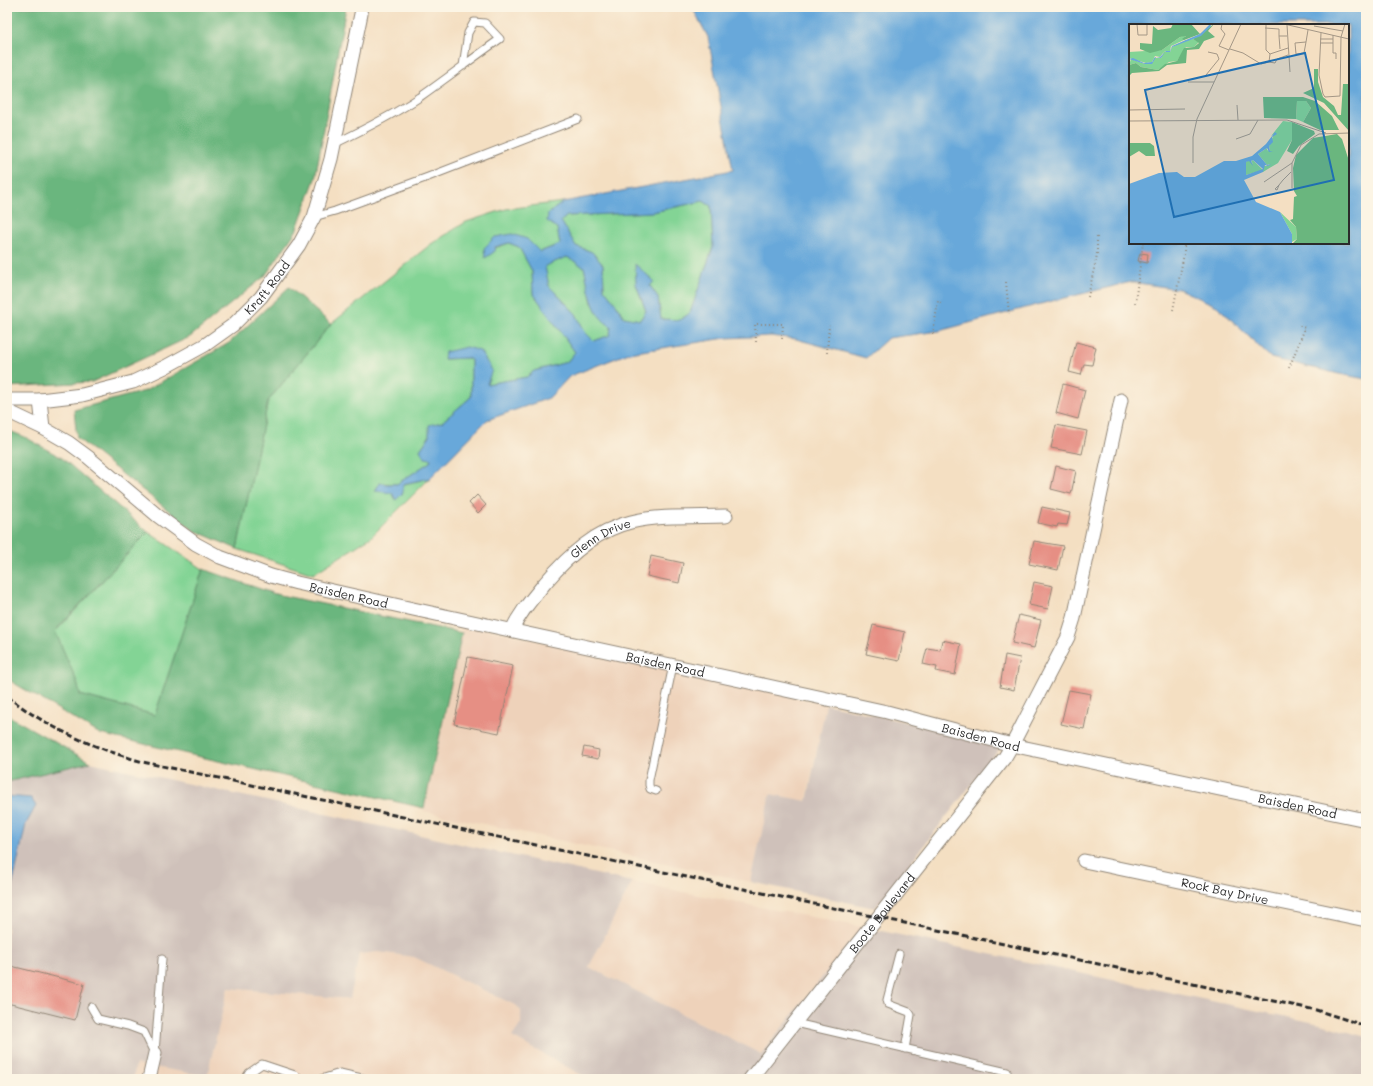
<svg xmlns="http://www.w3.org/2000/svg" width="1373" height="1086" viewBox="0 0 1373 1086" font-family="Mali,sans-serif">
  <rect width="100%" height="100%" fill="#fcf5e5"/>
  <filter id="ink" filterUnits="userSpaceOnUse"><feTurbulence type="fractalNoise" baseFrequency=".025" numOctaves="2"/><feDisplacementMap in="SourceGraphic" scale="8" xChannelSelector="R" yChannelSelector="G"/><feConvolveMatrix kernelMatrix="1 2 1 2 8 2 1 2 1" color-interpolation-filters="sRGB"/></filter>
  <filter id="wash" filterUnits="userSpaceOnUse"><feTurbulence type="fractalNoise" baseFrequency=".012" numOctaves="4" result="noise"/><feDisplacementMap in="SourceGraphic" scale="16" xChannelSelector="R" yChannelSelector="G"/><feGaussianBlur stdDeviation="0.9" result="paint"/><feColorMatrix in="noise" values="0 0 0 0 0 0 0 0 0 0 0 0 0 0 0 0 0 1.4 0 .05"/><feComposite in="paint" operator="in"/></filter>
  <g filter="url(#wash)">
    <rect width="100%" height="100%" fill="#f4dfc2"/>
    <g fill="#eed2ba">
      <path d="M463,624L826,704L806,801L770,794L751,882L424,811Z"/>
      <path d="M632,882L862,927L761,1054L589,967Z"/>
      <path d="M378,952L414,957L517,1006L521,1011V1024L513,1037L589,1079H133L136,1064L207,1076L228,988L350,999L359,954Z"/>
    </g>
    <g fill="#cfc1ba">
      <path d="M826,704L914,724L1000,748L875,908L751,882L770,794L807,801Z"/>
      <path d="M90,762L632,882L589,967L761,1054L862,927L1320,1024L1366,1037V1079H589L512,1037L521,1024V1011L517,1006L414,957L378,952L359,954L350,999L228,988L207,1076L136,1064L133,1079H7V782Z"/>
    </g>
    <g fill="#83d495" stroke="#578060">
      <path d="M703,201L711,206L713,247L690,313L680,320L661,319L658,297L650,286L636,284L646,311L640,320L624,317L614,301L604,289L603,265L592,252L576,246L561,221L567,216L653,212Z"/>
      <path d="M563,202L548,214L557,228L560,244L539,252L527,239L495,237L494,252L495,248L509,243L519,247L532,271L533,293L575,352L567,362L534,371L527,377L487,384L480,351L444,359L468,358L471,360V397L442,422L430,426L429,437L420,450L431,459L430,462L397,484L380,483L375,491L430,478L371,537L313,574L237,549L268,401L331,324L431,244L466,222L506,209Z"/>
      <path d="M567,257L584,267L592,303L611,326L610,335L594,341L585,332L576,314L549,286L544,266Z"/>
      <path d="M148,532L203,569L155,715L80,695L77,682L55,632Z"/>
    </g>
    <g fill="#6ab67e" stroke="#4a7054">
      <path d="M7,7H346L315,179L296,231L265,276L190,337L92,382L7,387Z"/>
      <path d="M289,287L331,324L268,401L237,549L193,530L77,438L74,410L145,391L229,343Z"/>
      <path d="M7,430L25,437L62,458L148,532L55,631L77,682L80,695L155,715L203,569L275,594L462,633L424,808L100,734L12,682L7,677Z"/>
      <path d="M7,715L90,762L7,782Z"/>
    </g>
    <g fill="#67a8da" stroke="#496a82" fill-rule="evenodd">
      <path d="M692,7H1366V379L1339,374L1271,358L1217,306L1179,289L1131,282L1048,302L939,331L888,338L866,358L796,339L771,336L726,338L629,353L570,376L549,398L487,420L430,478L403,484V493L396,500L392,493L375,491L380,483L386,484H397L430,462L431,459L425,458L420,450L429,437V425L442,422L471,397V360L468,358L444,359L445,352L467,347L480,351L492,370L487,384L527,377L534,371L567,362L575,352L533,293L532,271L519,247L509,243L495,247L494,252L485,258L484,248L495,237L512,234L527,239L540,252L560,244L557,228L547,221L548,214L563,202L733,170L708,37ZM1130,25H1348V243H1130ZM703,201L711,206L713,247L690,313L680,320L661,319L658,297L650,286L654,281L635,264L636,284L646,311L640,320L624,317L614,301L604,289L603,265L592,252L576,246L561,221L567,216L653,212ZM567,257L584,267C589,287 591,316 611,326L610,335L594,341L585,332L576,314L549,286L545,266Z"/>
      <path d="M7,796L31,798L36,806L26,824L9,900L7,902Z"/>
    </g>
    <g id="blocks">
      <g fill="#e68f84">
        <path d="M1140,253L1148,254L1147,263L1138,261Z"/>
        <path d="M1076,342L1096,347L1092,365L1084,364L1081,375L1069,372Z"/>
        <path d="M1063,384L1085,390L1078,419L1056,413Z"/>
        <path d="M1056,425L1087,431L1082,454L1051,448Z"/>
        <path d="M1056,466L1076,471L1071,494L1051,489Z"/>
        <path d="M477,495L486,505L478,513L469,503Z"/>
        <path d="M1042,507L1070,513L1067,525L1058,524L1057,527L1038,523Z"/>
        <path d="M1034,541L1063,546L1058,570L1029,564Z"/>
        <path d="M651,556L683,563L679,583L647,576Z"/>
        <path d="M1034,582L1053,586L1048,609L1029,605Z"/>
        <path d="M1019,615L1041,620L1034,648L1012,643Z"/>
        <path d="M873,625L905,632L899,661L866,654Z"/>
        <path d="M942,640L961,644L955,675L936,671L937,667L923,664L927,648L940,650Z"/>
        <path d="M1005,655L1020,658L1014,690L1000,687Z"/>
        <path d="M468,657L513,666L499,733L454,724Z"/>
        <path d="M1069,690L1091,694L1084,729L1061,724Z"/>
        <path d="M584,747L599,750L598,759L582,756Z"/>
        <path d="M7,965L84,984L75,1020L7,1003Z"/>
      </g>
    </g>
  </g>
  <g filter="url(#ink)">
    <use href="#blocks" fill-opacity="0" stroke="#908576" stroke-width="1"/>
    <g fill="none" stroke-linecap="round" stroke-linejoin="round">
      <defs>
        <g id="service">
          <path d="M334,144C363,130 393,115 420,97C447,78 473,58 500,39L485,23L474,22L468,33L463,66"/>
          <path d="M314,217L335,211L428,177L578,119"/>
          <path d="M656,791L650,789L649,785V780L673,665"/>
          <path d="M899,954L887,1000L888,1004L909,1012L911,1015L905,1049"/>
          <path d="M91,1007L98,1019L128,1026L144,1032L154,1053"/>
          <path d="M795,1023L1007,1072"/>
          <path d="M155,1053L162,959"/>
          <path d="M245,1079L249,1073L262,1064L295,1075L301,1079"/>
          <path d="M321,1079L340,1073L366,1079"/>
        </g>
        <g id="minor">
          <path id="s1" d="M7,400H40L82,395L133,382L165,367L205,345L233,325L261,297L299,245L314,217L331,159L361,14"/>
          <path d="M40,400L43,428"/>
          <path id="s2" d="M7,411L43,428L69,443L88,457L158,516L196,544L220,557L271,576L297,583L413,609L887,712L1012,745L1366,820"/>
          <path id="s3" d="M512,630C520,612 533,598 545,583C568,556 596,530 631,522C659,515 696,517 726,516"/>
          <path id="s4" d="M1084,861L1366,920"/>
          <path d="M149,1079L155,1053"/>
          <path id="s5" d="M750,1079L1005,757L1012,745L1068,637L1074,618L1121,400"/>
        </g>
      </defs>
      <use href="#service" stroke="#908576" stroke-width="9"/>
      <use href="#minor" stroke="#908576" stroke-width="15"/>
      <g stroke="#908576" stroke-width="2" stroke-dasharray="1 3" stroke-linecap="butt">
        <path d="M1006,282L1009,314"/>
        <path d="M1088,297L1097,255V237"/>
        <path d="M1135,303L1143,243"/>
        <path d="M1173,310L1184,254V243"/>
        <path d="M933,334L938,301L941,303"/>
        <path d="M756,342L755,324H783L782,339"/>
        <path d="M827,353L829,325"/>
        <path d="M1289,368L1305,328L1298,325"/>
      </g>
      <use href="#service" stroke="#fff" stroke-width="7"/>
      <use href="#minor" stroke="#fff" stroke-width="13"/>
      <path stroke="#2b2b2b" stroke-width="3" stroke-dasharray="6 3" stroke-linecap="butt" d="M7,696C47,728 94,748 143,762L1316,1010L1366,1026"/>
    </g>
  </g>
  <g text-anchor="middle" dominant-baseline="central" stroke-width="3" stroke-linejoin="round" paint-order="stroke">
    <g font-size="12" fill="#2b2b2b" stroke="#fcf5e5">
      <text stroke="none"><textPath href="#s1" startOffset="294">Kraft Road</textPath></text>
      <text stroke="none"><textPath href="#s3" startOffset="130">Glenn Drive</textPath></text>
      <text stroke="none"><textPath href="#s2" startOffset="394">Baisden Road</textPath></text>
      <text stroke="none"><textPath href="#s2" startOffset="718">Baisden Road</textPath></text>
      <text stroke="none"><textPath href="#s2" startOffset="1042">Baisden Road</textPath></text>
      <text stroke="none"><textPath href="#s2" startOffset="1366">Baisden Road</textPath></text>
      <text stroke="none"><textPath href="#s4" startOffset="144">Rock Bay Drive</textPath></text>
      <text stroke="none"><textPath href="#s5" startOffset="212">Boote Boulevard</textPath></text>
    </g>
  </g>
  <g transform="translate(1129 24)">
    <rect width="220" height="220" fill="#f4dfc2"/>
    <path d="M57,11L55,16L42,22L41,27H38L35,28H41L43,23L57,16L64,15L70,18L65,23H57L48,37L40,38L29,46L12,43L7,39L0,41L2,35L16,40L24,38L25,34H32L35,28L31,33L26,32L23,38L17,39L0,34V28L33,26L51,13ZM168,77H177L182,84L174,98L167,95ZM154,97L163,98V116L149,139L134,148V142H139L141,140L138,141L129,130L138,124V126L141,127L140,122L145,110L142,112ZM120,136L124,140L122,137L124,136L134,146L117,151V138ZM151,188L167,203L168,215L163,218V210Z" fill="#83d495"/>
    <path d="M44,0H62L71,10L55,16L53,15L57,12L51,13L33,26L21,29L11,25V19L23,20L24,2L29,6L42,4ZM85,0L79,7L86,13L75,17L70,25L58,26L57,39L38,41L30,47L3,49L0,52V41L7,39L12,43L29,46L36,40L48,37L55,24L65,23L70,19L64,15ZM185,45H189V58L194,73L205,82L209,91H212L214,60H220V107L195,79L174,69L185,64ZM134,73H174L186,77L203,92L210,106H191L174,98L182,84L177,77H168L167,95L135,94ZM163,98L185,107L186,110L170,122L164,130L158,127L163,116ZM208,110L213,115L220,137V220H163L168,215L167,203L161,196L164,195L165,173L168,172L165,167L164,144L167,131L184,114ZM0,119H21L25,122L26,132H17L10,127L0,133Z" fill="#6ab67e"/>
    <path d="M81,0L82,2L72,12L43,23L41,28H36L32,34L27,33L23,40H16L0,35L4,34L15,39L23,38L26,33H31L37,27H41L43,22L71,10ZM146,108L148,110L143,113L144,118L140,122L141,127H144L140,128L138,124L129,130L138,141L142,140L139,142L136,141L134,148L115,156L127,178L151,188L163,210V220H0V160L30,149L48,148L55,153H66L95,137H107L123,132L137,120ZM124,136L134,145L117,151V138L120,137L124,142L122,137Z" fill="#67a8da" fill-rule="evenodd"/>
    <path fill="none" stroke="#a49786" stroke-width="1" d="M8,0L9,11H18V0M93,0L92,5L96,10L90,22L100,26M137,0V26L141,30L159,24M155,0L220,15M158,1L161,48M185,2L214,7M136,4L150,5V12H158M192,9L190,51L194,70L196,73L211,72L212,13L216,0M204,11V29H207V35M150,12L151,25M191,15H204M177,18L175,29L167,30L166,19L177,18L179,6M191,19H204M101,25L114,29L132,40L140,38L141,30M140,38L146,39L148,35L159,31M77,51L90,35L88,30L79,28M59,58H85M108,81L109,96M0,86L56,85M0,97L158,96L197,109M107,115L121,110L129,96M64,139V113L68,95L112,0M135,158L163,139M150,161L148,166L146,165L150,161L154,156L162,148M163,164V139L172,121L190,110L220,109"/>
    <path fill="#1f6fb2" fill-opacity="0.15" stroke="#1f6fb2" stroke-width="2" d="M176,29L205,156L45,193L16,66Z"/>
    <rect width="220" height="220" fill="none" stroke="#2b2b2b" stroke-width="2"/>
  </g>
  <rect width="1373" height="1086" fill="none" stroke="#fcf5e5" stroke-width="24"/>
</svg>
